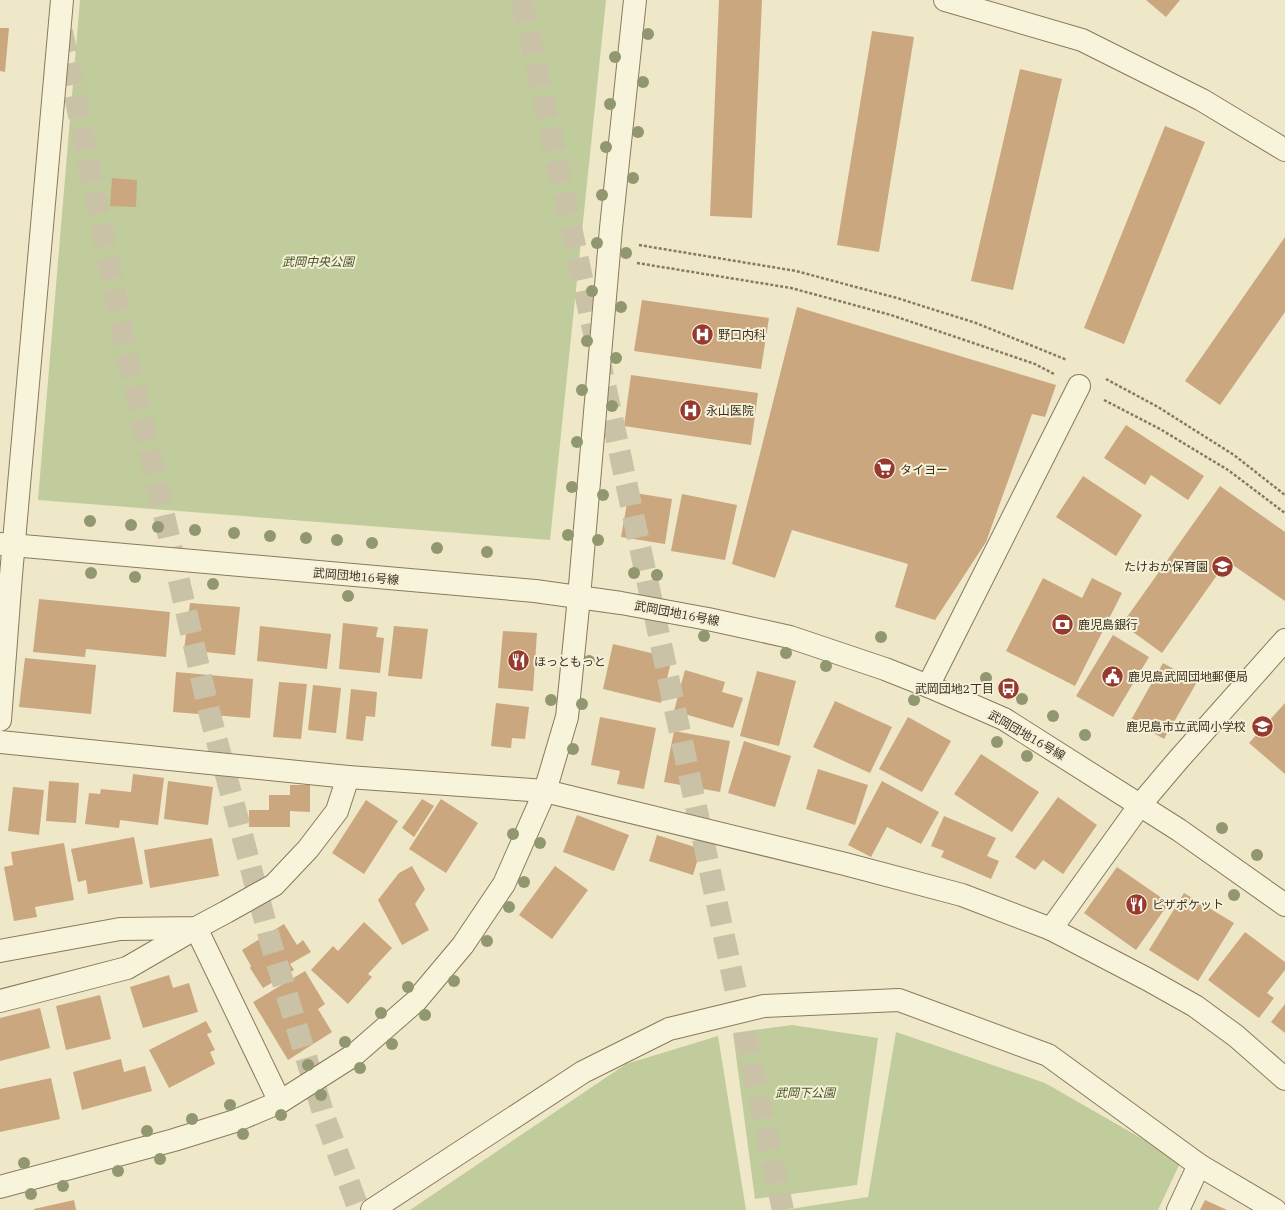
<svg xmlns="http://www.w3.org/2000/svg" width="1285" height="1210" viewBox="0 0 1285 1210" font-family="'IBM Plex Serif','Noto Sans JP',serif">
  <rect width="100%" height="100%" fill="#eee7c8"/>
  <g fill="#c1cc9c">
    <path d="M80,0H606L550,540L38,500Z"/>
    <path d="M792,1025L878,1038L857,1185L755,1199L733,1033Z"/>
    <path d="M896,1032L1045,1083L1181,1161L1158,1210H783L868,1197Z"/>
    <path d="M718,1036L746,1210H410L626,1064Z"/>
  </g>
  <g fill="#cba77f">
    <path d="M719,0H762L752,218L710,216Z"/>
    <path d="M1146,0H1180L1166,17Z"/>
    <path d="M0,28H9L5,72L0,71Z"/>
    <path d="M872,31L914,37L879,252L837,245Z"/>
    <path d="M1020,69L1062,79L1013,290L971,281Z"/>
    <path d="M1165,126L1205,142L1124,344L1084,328Z"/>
    <path d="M112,178L137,180L136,207L110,206Z"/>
    <path d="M1285,237V312L1220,405L1185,381Z"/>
    <path d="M642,300L769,318L761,369L634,351Z"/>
    <path d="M797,307L1056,385L1045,417L1032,414L986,542L935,620L895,607L908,564L792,530L775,578L732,564Z"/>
    <path d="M631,375L758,393L751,445L624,426Z"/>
    <path d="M1126,425L1204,476L1188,500L1151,475L1145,485L1104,458Z"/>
    <path d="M1083,476L1142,515L1116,556L1056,517Z"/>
    <path d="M1220,486L1285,532V601L1227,561L1162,653L1122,624Z"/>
    <path d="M629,492L672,499L665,544L621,537Z"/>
    <path d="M682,494L737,505L725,560L671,551Z"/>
    <path d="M1043,578L1082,598L1092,578L1122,593L1075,686L1006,651Z"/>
    <path d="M39,599L170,612L166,657L86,649L85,657L33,652Z"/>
    <path d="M190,603L240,607L235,655L184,650Z"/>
    <path d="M343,623L378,627L376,637L384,638L380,673L339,669Z"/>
    <path d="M260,626L331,634L327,669L257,661Z"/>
    <path d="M394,626L428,629L422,679L388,676Z"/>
    <path d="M503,631L537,633L533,691L498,688Z"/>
    <path d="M1113,635L1149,657L1113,717L1076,696Z"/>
    <path d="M613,644L672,658L661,703L603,689Z"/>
    <path d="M25,658L96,665L91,714L19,707Z"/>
    <path d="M1163,663L1197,682L1164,739L1131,720Z"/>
    <path d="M685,670L725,682L722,692L743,698L733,728L674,711Z"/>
    <path d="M757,671L796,681L779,746L740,736Z"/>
    <path d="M176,672L253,679L250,718L173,712Z"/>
    <path d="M279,682L307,684L301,739L273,737Z"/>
    <path d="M313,685L341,688L336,733L308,730Z"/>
    <path d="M351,689L377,692L375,717L366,716L363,741L346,739Z"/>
    <path d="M835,701L892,727L870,773L813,747Z"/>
    <path d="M496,703L529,707L525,739L512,738L511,748L491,746Z"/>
    <path d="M1285,703V774L1249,743Z"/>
    <path d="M600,717L656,728L644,789L617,784L620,771L591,765Z"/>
    <path d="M908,717L951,741L922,792L879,769Z"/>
    <path d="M674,731L730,741L720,792L664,782Z"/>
    <path d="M744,741L791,756L775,807L728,793Z"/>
    <path d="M981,754L1039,792L1012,832L954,794Z"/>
    <path d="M818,769L868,785L855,825L806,809Z"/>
    <path d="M133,774L164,778L158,825L120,820L119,828L85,824L89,793L100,794L101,789L131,792Z"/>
    <path d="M49,781L79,783L76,823L46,821Z"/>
    <path d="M168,781L213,787L208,825L164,819Z"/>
    <path d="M882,781L939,812L921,844L887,827L871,857L848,845Z"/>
    <path d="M290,785H310V812L290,811V827H249V810H269V795H290Z"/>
    <path d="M13,787L44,790L39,835L8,831Z"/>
    <path d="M1058,797L1097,825L1063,874L1043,860L1035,870L1015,857Z"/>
    <path d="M422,799L434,806L414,837L402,828Z"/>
    <path d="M441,799L478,823L446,873L409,849Z"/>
    <path d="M366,800L398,821L364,874L332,853Z"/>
    <path d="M577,815L629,835L614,871L563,852Z"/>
    <path d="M944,816L996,838L987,856L999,861L991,879L941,857L944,851L931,846Z"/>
    <path d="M657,835L701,849L693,875L649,861Z"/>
    <path d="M134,837L143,884L88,894L86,880L78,882L71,849Z"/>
    <path d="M212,838L219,876L150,888L144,850Z"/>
    <path d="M64,843L74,900L35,907L37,917L14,921L4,867L13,865L11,852Z"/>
    <path d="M412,866L425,889L415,904L429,930L402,945L378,900L399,873Z"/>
    <path d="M555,866L588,890L552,939L519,915Z"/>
    <path d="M1117,867L1169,903L1136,950L1084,913Z"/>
    <path d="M1184,893L1234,923L1198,981L1149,950Z"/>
    <path d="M364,922L392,948L368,974L372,977L348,1004L311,970L333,946L338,951Z"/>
    <path d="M284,924L297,945L303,940L311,952L290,964L294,970L263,988L250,968L251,966L242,950Z"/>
    <path d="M1245,932L1285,962V970L1267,993L1274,998L1259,1018L1208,980Z"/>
    <path d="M305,971L325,1004L318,1009L332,1032L288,1060L253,1002Z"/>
    <path d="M169,975L173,988L189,983L198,1012L143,1028L130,987Z"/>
    <path d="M100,995L111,1039L66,1050L56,1006Z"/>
    <path d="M1285,1004V1033L1271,1022Z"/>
    <path d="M40,1008L50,1048L0,1061V1018Z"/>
    <path d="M206,1021L212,1032L207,1034L215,1050L210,1052L215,1064L169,1088L149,1050Z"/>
    <path d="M121,1059L124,1072L145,1066L152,1091L82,1110L73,1072Z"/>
    <path d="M51,1078L60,1119L0,1132V1089Z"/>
    <path d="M74,1200L76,1210H34V1209Z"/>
    <path d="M1205,1200L1227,1210H1200Z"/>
  </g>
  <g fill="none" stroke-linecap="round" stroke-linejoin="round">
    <g stroke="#cac2a6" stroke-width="22" stroke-dasharray="22 11" stroke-linecap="butt">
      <path d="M522,0L783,1210"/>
      <path d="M62,31L128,359L209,711L270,940L325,1119L359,1210"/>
    </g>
    <defs>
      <g id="minor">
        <path d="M945,0L1082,40L1202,100L1285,150"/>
        <path d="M928,686L1079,386"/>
        <path d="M0,720L11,575L62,0"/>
        <path d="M0,742L348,777L545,791L845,864L962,895L1051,929L1147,979L1195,1006L1236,1036L1285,1079"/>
        <path d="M1051,929L1140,805L1179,759L1285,640"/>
        <path d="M0,951L120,929L196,928L226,912L274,885L308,849L337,811L348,777"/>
        <path d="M0,1001L127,968L196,928L280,1102"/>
        <path d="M372,1210L583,1072L669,1029L764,1006L899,1000L1048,1055L1199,1165"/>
        <path d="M1178,1210L1199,1165L1275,1210"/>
      </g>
      <g id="tertiary">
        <path d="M0,544L535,591L621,603L708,619L790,637L885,669L928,686L1004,719L1179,830L1285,905"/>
        <path d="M0,1187L174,1140L235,1121L280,1102L354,1055L416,1001L463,945L504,884L545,791L567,717L579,597L611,228L635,0"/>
      </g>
    </defs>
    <use href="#minor" stroke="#897a5d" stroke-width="24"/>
    <use href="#tertiary" stroke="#897a5d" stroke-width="24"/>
    <g stroke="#897a5d" stroke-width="2.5" stroke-dasharray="3 2" stroke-linecap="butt">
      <path d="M639,245L796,271L897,298L976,323L1067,360"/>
      <path d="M637,263L791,288L891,315L1035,364L1054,374"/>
      <path d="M1106,379L1158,407L1234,455L1285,495"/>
      <path d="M1104,400L1160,429L1228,470L1285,513"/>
    </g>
    <use href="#minor" stroke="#f8f3db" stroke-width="22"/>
    <use href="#tertiary" stroke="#f8f3db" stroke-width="22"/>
  </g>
  <g fill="#91976f">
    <circle cx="648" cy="34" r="6"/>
    <circle cx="615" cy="57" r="6"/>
    <circle cx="643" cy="82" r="6"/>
    <circle cx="610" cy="104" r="6"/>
    <circle cx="638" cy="132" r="6"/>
    <circle cx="606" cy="147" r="6"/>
    <circle cx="633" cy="178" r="6"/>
    <circle cx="602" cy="195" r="6"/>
    <circle cx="597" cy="243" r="6"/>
    <circle cx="626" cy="253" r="6"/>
    <circle cx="592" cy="291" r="6"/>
    <circle cx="621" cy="307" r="6"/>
    <circle cx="587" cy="341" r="6"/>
    <circle cx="616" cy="358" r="6"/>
    <circle cx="582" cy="390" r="6"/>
    <circle cx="612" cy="406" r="6"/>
    <circle cx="577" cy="442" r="6"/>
    <circle cx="572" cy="487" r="6"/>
    <circle cx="603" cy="495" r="6"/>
    <circle cx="90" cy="521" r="6"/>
    <circle cx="131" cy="525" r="6"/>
    <circle cx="158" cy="527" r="6"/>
    <circle cx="195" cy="530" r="6"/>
    <circle cx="234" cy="533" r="6"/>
    <circle cx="568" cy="535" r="6"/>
    <circle cx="270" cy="536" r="6"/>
    <circle cx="306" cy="538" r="6"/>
    <circle cx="337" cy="540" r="6"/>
    <circle cx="598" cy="540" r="6"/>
    <circle cx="372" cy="543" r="6"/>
    <circle cx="437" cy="548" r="6"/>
    <circle cx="487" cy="552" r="6"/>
    <circle cx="91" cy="573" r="6"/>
    <circle cx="634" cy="573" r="6"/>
    <circle cx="657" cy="575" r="6"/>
    <circle cx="135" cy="577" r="6"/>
    <circle cx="213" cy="584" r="6"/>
    <circle cx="348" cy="596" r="6"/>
    <circle cx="704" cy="636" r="6"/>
    <circle cx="881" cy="637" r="6"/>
    <circle cx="786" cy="653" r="6"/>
    <circle cx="589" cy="661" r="6"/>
    <circle cx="826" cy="666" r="6"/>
    <circle cx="986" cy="678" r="6"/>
    <circle cx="1022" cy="699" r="6"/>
    <circle cx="551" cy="700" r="6"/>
    <circle cx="914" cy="700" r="6"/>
    <circle cx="582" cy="704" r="6"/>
    <circle cx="1053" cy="716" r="6"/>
    <circle cx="1085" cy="735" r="6"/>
    <circle cx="997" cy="742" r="6"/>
    <circle cx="573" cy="749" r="6"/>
    <circle cx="1027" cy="756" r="6"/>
    <circle cx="1222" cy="828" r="6"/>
    <circle cx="513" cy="834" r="6"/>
    <circle cx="540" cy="843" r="6"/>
    <circle cx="1257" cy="855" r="6"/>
    <circle cx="524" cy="882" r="6"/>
    <circle cx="1234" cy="895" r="6"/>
    <circle cx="509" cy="907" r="6"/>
    <circle cx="487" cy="941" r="6"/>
    <circle cx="454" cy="981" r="6"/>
    <circle cx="408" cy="987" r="6"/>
    <circle cx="381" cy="1013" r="6"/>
    <circle cx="425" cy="1015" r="6"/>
    <circle cx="345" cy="1042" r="6"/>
    <circle cx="392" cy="1044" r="6"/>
    <circle cx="308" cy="1065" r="6"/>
    <circle cx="360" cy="1068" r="6"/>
    <circle cx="321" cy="1095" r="6"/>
    <circle cx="230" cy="1105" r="6"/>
    <circle cx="281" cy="1115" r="6"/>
    <circle cx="192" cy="1119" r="6"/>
    <circle cx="147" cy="1131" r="6"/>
    <circle cx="243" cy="1134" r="6"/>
    <circle cx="160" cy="1159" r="6"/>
    <circle cx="24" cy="1163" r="6"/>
    <circle cx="118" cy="1171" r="6"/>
    <circle cx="63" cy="1186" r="6"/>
    <circle cx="31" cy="1194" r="6"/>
  </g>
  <defs>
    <symbol id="hospital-disc" viewBox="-11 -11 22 22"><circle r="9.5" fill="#97392e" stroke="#f5f0d7"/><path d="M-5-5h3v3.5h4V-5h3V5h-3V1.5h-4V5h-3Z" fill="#fff"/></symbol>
    <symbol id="supermarket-disc" viewBox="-11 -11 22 22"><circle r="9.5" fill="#97392e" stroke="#f5f0d7"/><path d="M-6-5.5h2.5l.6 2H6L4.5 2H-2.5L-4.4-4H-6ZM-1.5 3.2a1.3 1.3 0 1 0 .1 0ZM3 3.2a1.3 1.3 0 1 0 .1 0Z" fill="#fff"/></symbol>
    <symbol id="school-disc" viewBox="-11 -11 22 22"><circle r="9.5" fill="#97392e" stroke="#f5f0d7"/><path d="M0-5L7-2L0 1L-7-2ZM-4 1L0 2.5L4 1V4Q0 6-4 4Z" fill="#fff"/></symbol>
    <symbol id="bank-disc" viewBox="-11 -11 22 22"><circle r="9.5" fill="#97392e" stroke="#f5f0d7"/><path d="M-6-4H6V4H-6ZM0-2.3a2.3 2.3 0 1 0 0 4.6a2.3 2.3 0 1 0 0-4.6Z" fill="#fff"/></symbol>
    <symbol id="restaurant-disc" viewBox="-11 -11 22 22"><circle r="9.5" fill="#97392e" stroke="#f5f0d7"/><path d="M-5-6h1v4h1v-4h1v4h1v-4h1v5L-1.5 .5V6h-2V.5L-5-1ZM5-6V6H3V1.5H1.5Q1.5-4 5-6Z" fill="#fff"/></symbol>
    <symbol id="civic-disc" viewBox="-11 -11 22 22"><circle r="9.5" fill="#97392e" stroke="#f5f0d7"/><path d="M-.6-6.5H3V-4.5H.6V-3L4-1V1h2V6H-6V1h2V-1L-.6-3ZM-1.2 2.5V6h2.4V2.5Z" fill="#fff"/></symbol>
    <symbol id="bus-disc" viewBox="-11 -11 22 22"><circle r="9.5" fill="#97392e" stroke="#f5f0d7"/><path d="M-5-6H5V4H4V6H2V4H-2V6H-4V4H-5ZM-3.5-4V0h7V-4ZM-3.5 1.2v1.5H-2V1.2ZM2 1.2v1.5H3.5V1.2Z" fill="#fff"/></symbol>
  </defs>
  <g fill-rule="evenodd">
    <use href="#hospital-disc" x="690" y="322" width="25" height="25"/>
    <use href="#hospital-disc" x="678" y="398" width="25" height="25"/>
    <use href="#supermarket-disc" x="872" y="456" width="25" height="25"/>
    <use href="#school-disc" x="1210" y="554" width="25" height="25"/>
    <use href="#bank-disc" x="1050" y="612" width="25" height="25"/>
    <use href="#restaurant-disc" x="506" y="648" width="25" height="25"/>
    <use href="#civic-disc" x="1100" y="664" width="25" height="25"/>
    <use href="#bus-disc" x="996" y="676" width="25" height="25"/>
    <use href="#school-disc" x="1250" y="714" width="25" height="25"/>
    <use href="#restaurant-disc" x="1124" y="892" width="25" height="25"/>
  </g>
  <g text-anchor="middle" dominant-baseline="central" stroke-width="4" stroke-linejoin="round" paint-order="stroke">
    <g font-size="12" font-style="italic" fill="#455627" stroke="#f5f0d7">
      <text x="318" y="261">武岡中央公園</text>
      <text x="805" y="1092">武岡下公園</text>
    </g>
    <g font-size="12" fill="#3a3020" stroke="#f5f0d7" text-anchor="start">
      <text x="718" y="334">野口内科</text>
      <text x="706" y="410">永山医院</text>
      <text x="900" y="469">タイヨー</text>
      <text x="1208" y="566" text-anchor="end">たけおか保育園</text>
      <text x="1078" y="624">鹿児島銀行</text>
      <text x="534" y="661">ほっともっと</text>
      <text x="1128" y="676">鹿児島武岡団地郵便局</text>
      <text x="994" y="688" text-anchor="end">武岡団地2丁目</text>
      <text x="1246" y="726" text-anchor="end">鹿児島市立武岡小学校</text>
      <text x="1152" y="904">ピザポケット</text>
    </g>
    <g font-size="12" fill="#3a3020" stroke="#f5f0d7">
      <text transform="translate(356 576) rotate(5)">武岡団地16号線</text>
      <text transform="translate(677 613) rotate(11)">武岡団地16号線</text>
      <text transform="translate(1027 735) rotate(30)">武岡団地16号線</text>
    </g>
  </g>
</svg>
